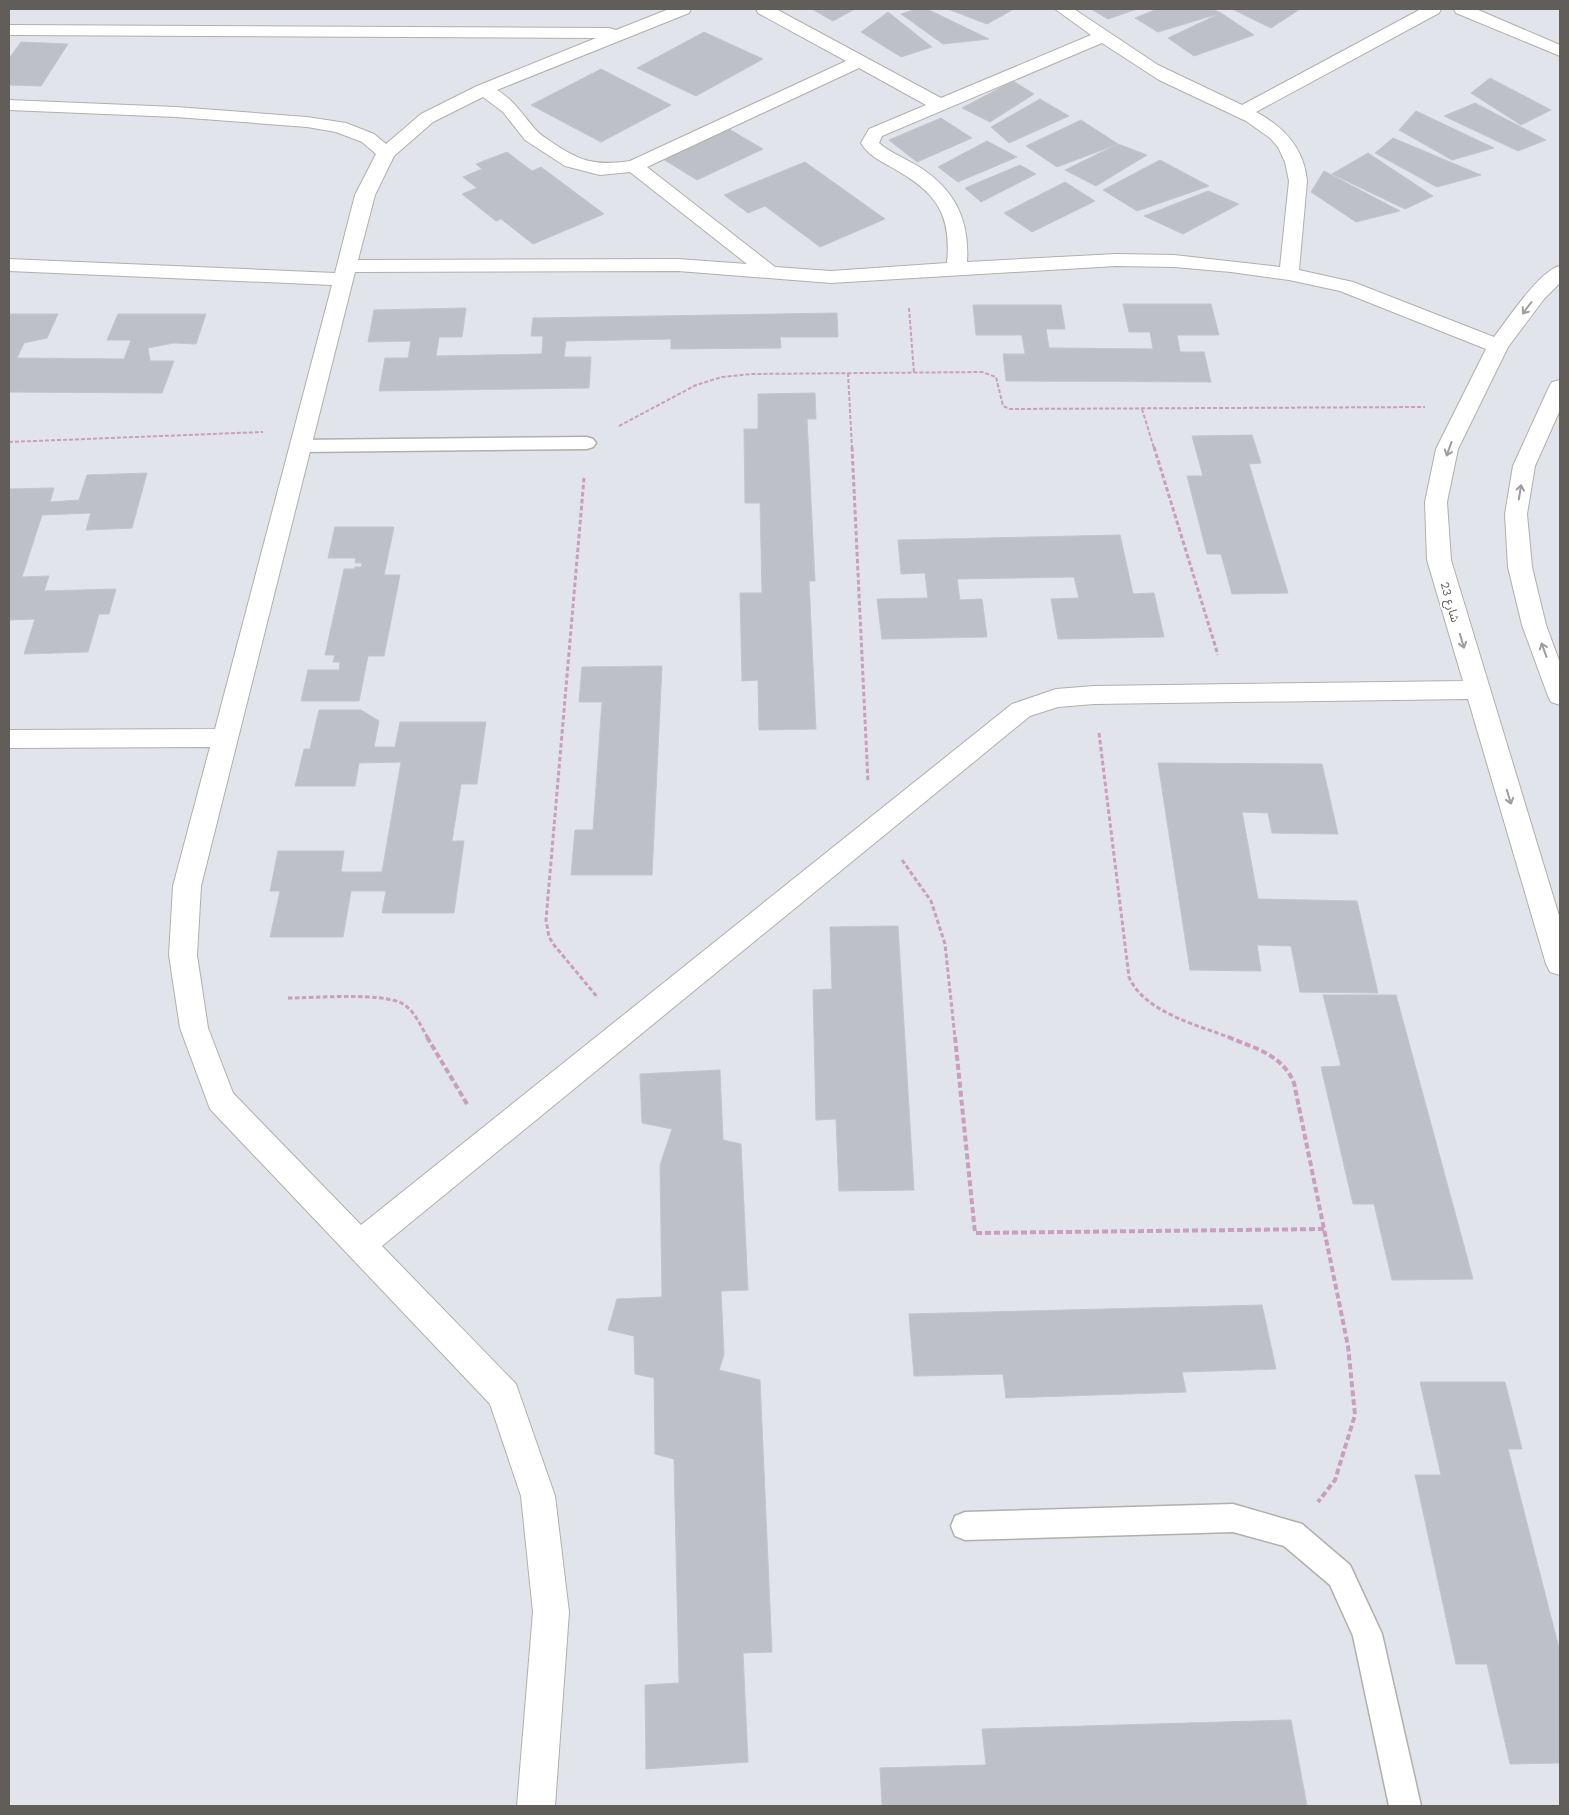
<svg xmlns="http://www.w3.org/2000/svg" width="1569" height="1815" viewBox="0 0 1569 1815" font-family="'Work Sans','Noto Sans Arabic',sans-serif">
  <rect width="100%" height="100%" fill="#e2e4ec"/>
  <g fill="#bec0c7" stroke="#c1c5d0">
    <path d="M812,9H855L833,21Z"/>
    <path d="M916,9H927L989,39L943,44L901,14Z"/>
    <path d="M948,9H1014L987,24Z"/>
    <path d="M1091,9H1137L1108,19Z"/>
    <path d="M1157,9H1212L1221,13L1158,32L1135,18Z"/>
    <path d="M1232,9H1300L1271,28Z"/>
    <path d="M888,12L932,47L901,57L861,32Z"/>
    <path d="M1221,13L1254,35L1194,56L1168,38Z"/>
    <path d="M704,32L763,59L696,96L637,68Z"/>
    <path d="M21,42L68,44L41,86L9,85V56H11Z"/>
    <path d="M601,69L671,105L601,142L531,105Z"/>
    <path d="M1490,78L1551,110L1521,125L1471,93Z"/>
    <path d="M1013,81L1034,94L990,122L962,108Z"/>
    <path d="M1040,99L1069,116L1009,143L991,127Z"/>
    <path d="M1475,103L1546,140L1518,151L1444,116Z"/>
    <path d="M1416,111L1494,148L1452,160L1399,130Z"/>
    <path d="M941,118L972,138L917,162L889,140Z"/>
    <path d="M1081,120L1118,144L1057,167L1026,146Z"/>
    <path d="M729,129L763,149L697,180L663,159Z"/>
    <path d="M1393,138L1481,175L1437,187L1375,153Z"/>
    <path d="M987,141L1017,157L958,182L938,167Z"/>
    <path d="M1118,144L1147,155L1096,186L1065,170Z"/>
    <path d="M507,152L532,171L541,167L604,214L533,244L501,219L496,221L462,194L477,188L463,177L482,169L476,164Z"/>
    <path d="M1368,153L1433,196L1405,209L1332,174Z"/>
    <path d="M1160,160L1209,186L1137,211L1103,190Z"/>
    <path d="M805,162L885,219L820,247L765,206L748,213L724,195Z"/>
    <path d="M1020,165L1036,174L981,202L965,188Z"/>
    <path d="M1324,171L1400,211L1356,222L1311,192Z"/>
    <path d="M1065,182L1095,201L1032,232L1004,213Z"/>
    <path d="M1208,191L1239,204L1183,234L1144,216Z"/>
    <path d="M1123,304H1211L1219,335H1177L1180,352H1204L1211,382L1006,381L1003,354H1025L1022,335H976L973,305H1061L1065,329H1046L1049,348L1153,349L1150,332H1129Z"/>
    <path d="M466,308L462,337H439L436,356L542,354L543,336H531L533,318L837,313L838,337H780L781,348L671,349V339L566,341L564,357H591L589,388L379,391L385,358H408L411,341L368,342L374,310Z"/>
    <path d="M9,314H58L47,338L24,343L17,358L124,359L131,340H107L118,314H206L196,344L173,343L148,348L150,361H174L162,393L9,392Z"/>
    <path d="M815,393L816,419H807L815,581H809L816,729L759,730L758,680L742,681L740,593H762L760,503H745L744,429H758V394Z"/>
    <path d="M1252,435L1261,463L1249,464L1288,593L1232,594L1221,554H1207L1187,476H1203L1192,436Z"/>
    <path d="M147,473L132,528L86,530L91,513L42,515L22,577L49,576L44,591L116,589L109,614H99L88,652L24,654L35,619L9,620V489L54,488L50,502L79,500L87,475Z"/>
    <path d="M335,527H394L384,575H400L384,656H368L359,701H301L308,670H339L340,662H333L335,655H325L344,569H354L355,567H361L362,563H355L356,558H328Z"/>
    <path d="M1120,535L1133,594L1154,593L1164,637L1058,639L1051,599L1079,598L1074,577L957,579L960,600L982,599L987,637L882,639L877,599L928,598L925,573L901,574L898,540Z"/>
    <path d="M662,666L652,875H571L575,830H593L602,702H579L582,667Z"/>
    <path d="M319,710H361L379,721L374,747H395L400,722H486L477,784H461L452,841H464L454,913H382L386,891H351L343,937H270L280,891H270L278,851H344L341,872H382L401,762L359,763L355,786H295L304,749H310Z"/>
    <path d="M1158,763L1322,764L1338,834L1272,833L1268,813L1242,812L1258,899L1357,901L1378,993L1300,992L1291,946L1257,945L1261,971L1190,970Z"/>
    <path d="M898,926L914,1190L839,1191L836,1119L816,1120L813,990L832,989L830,927Z"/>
    <path d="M1323,995H1396L1473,1279L1392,1280L1374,1204H1353L1321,1067L1341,1066Z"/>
    <path d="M720,1070L723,1140L741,1144L748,1290L721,1291L724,1355L719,1370L760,1380L772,1652L743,1653L748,1762L646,1769L645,1685L679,1683L674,1459L655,1454L654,1378L635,1374L634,1336L608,1330L617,1299L662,1297L660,1165L672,1129L642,1123L640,1074Z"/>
    <path d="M1262,1305L1276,1369L1182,1372L1186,1392L1006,1398L1003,1374L914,1376L909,1314Z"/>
    <path d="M1420,1382H1505L1522,1449H1508L1560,1652V1763L1510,1764L1487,1664H1456L1415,1475H1441Z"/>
    <path d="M1291,1720L1307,1806H882L880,1768L986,1765L982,1729Z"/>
  </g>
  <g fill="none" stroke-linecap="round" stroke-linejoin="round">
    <defs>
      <g id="service">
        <path d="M587,437L593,439L596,443L593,447L587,449L300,452L294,450L291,446L294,442L300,440Z"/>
        <path d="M1233,1504L1302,1524L1350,1565L1382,1634L1421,1806H1389L1353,1636L1330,1585L1284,1546L1233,1532L965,1540L955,1536L951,1526L955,1516L965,1512Z"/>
      </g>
      <g id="minor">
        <path d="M669,9H691L689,13L497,90C514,100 522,114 535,129C540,135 547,139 553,143C581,162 596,166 630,161L846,61L758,13L756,9H776L941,98L1091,35L1055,9H1074L1158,65L1242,105L1421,9H1441L1439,13L1256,112C1284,127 1304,148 1307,181L1299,270L1353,282L1494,337C1507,320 1540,270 1560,266V283L1544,299L1508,347L1458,449L1447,502L1451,560L1560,919V975L1550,972L1546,964L1468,699L1094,704L1058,707L1030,716L382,1246L516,1384L555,1496L569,1612L555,1806H517L533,1612L521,1496L490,1404L210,1109L180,1028L169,955L173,886L210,747L9,748V730L215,729L332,285L9,271V259L335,273L355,195L376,154L362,142L336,132L307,127L176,117L9,110V100L176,107L307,117L346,123L374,134L386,144L421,114L477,86L596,38L9,35V25L609,28L616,30ZM1102,43L1159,80L1246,121L1270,138L1278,147L1285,162L1289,181L1280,267L1174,255L1116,254L967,262C970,218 953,187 916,165C904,158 889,152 879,143L882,136ZM859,68L926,105L869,129L861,143C868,155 879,160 891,167C934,191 952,211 947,263L831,271L775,267L647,167ZM483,97L503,112L525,140L565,166L600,175L630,172L747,264L678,259L358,260L375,195L394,156L433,122ZM1116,266L1174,267L1231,272L1289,280L1340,291L1486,349L1436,449L1425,502L1427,560L1463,681L1094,686L1056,689L1012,704L361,1225L233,1093L208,1028L197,955L201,886L355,272L678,271L831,283Z"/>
        <path d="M1454,9H1476L1560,45V56L1456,13Z"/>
        <path d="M1560,380V410L1535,466L1527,514L1532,567L1546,625L1560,663V705L1551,702L1548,696L1522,625L1508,567L1505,514L1513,466L1549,387L1552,382Z"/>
      </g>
    </defs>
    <use href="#service" stroke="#b1afab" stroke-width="3"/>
    <use href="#minor" stroke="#b1afab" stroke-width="2"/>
    <g stroke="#ca9ebc" stroke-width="2" stroke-dasharray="4 2" stroke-linecap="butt">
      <path d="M909,308L914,373"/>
      <path d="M848,373L852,448"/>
      <path d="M1142,409L1154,448"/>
      <path d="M619,426L696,385L722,377L751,374L982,372L996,377L1003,406L1010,409L1425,407"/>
      <path d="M9,442L263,432"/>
    </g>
    <g stroke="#ca9ebc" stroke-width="3" stroke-dasharray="4.5 2.5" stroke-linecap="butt">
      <path d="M852,447L868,782"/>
      <path d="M1154,447L1218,655"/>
      <path d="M584,478L546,920L549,937L554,945L598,998"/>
      <path d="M1099,733L1129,977C1144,1012 1197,1025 1231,1038"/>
      <path d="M902,860L931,901L945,944L955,1038"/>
      <path d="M288,998C313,998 384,992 403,1004C415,1011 421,1027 428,1038"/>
    </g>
    <g stroke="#ca9ebc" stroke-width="4" stroke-dasharray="6 3" stroke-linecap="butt">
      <path d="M427,1037L467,1104"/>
      <path d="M955,1037L975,1233L1324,1229"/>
      <path d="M1228,1037C1254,1048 1282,1054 1294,1083L1348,1346L1355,1415L1335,1480L1318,1502"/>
    </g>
    <use href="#service" fill="#fff" fill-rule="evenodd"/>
    <use href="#minor" fill="#fff" fill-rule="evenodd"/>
  </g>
  <defs><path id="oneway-shaft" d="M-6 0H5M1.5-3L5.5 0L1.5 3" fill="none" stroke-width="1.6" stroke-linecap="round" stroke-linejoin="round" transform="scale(1.25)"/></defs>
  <g stroke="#a09e9c">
    <use href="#oneway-shaft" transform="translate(1527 308) rotate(127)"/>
    <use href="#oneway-shaft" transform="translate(1449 449) rotate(110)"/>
    <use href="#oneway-shaft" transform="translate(1520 492) rotate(-81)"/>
    <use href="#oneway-shaft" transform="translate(1462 641) rotate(73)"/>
    <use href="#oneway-shaft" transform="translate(1544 650) rotate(-110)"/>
    <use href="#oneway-shaft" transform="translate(1509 797) rotate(73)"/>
  </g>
  <g text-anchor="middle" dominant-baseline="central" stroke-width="4" stroke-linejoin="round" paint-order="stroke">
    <g font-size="12" fill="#615e5a" stroke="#fff">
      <text transform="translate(1450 602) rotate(74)">شارع 23</text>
    </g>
  </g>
  <rect width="1569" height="1815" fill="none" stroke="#615e5a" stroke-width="20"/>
</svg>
